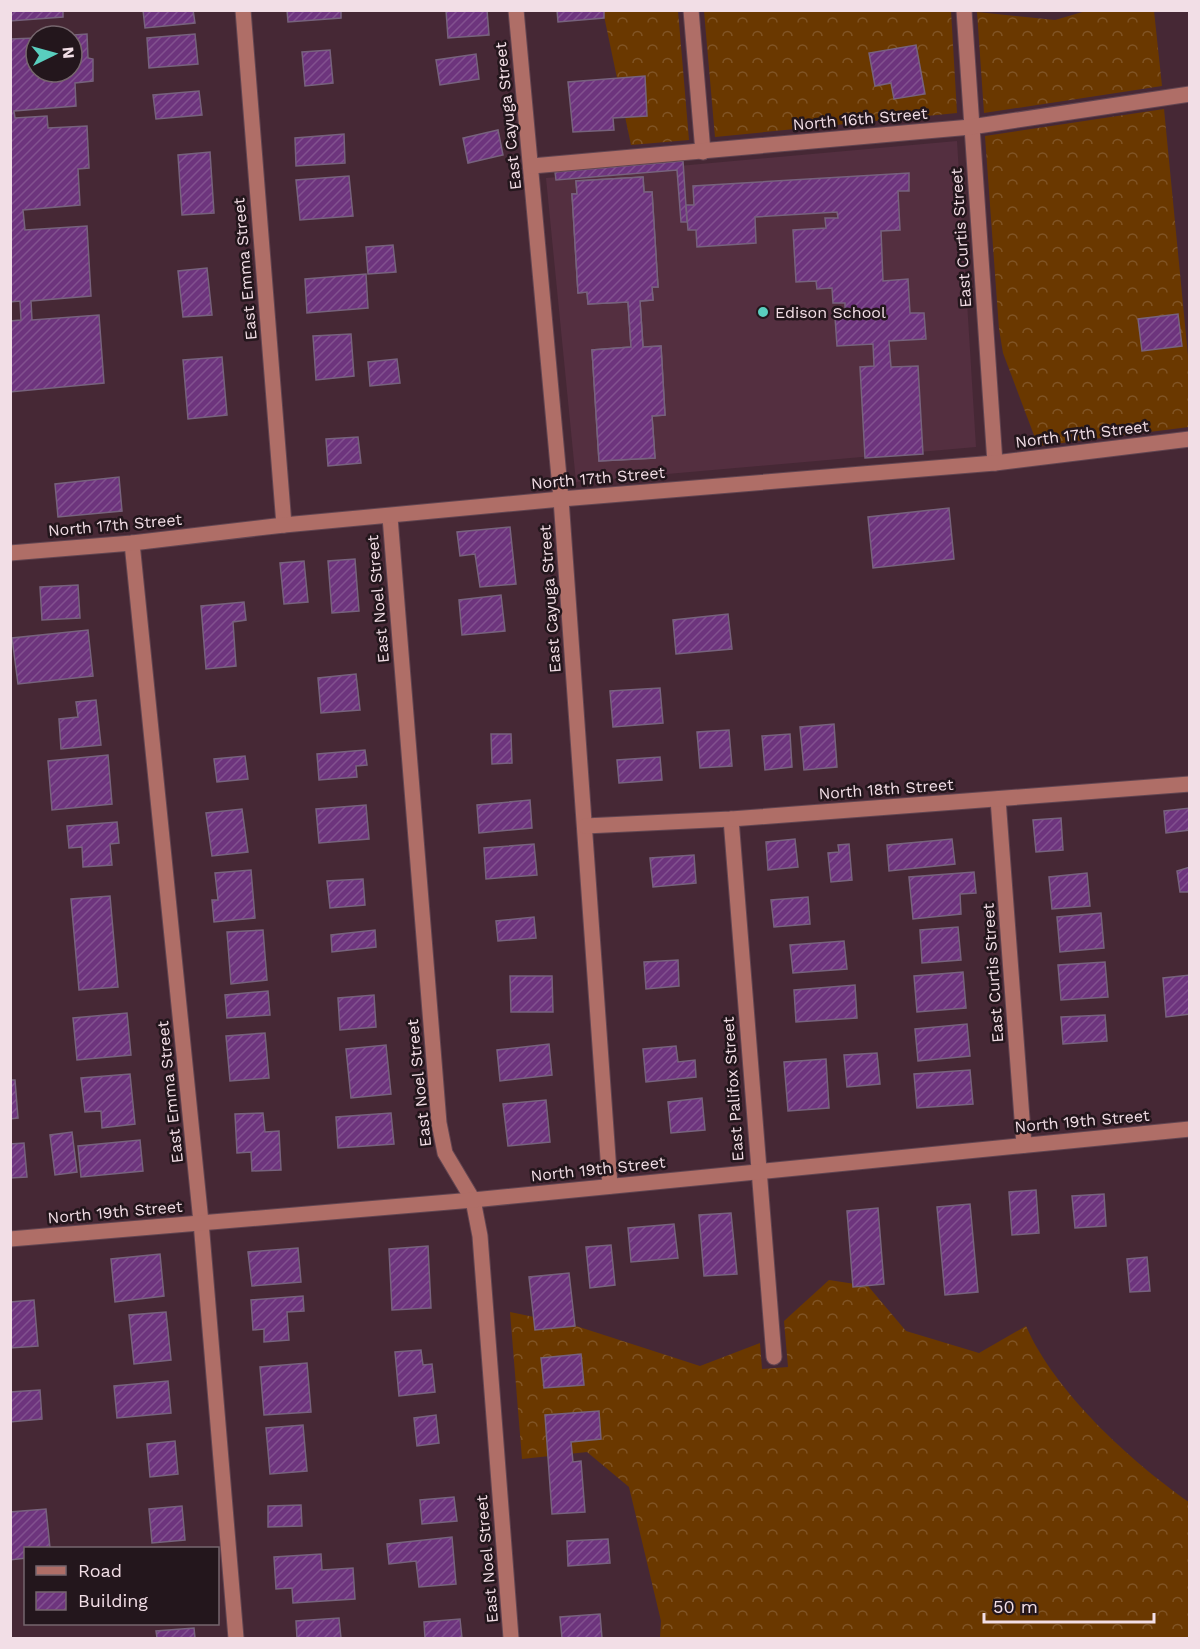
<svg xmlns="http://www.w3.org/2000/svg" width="1200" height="1649" viewBox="0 0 1200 1649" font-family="'Work Sans',sans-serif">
  <defs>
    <pattern id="forest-crowns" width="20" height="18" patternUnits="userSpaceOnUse" patternTransform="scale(1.5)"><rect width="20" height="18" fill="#6a3800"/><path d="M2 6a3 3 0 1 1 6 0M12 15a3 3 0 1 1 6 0" fill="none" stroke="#805425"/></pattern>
    <pattern id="building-hatch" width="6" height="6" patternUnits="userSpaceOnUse" patternTransform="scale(1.5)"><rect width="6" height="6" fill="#6d347d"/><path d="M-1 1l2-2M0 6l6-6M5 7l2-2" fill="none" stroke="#82518f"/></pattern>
  </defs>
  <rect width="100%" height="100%" fill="#462835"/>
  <path fill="#542f40" d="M957,141L976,447L576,482L546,178Z"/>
  <g fill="url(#forest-crowns)">
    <path d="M603,11H678L689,140L631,145Z"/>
    <path d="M704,11H951L957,113L715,137Z"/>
    <path d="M1086,11H1154L1162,86L984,113L977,12L1055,20Z"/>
    <path d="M1164,109L1189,366V427L1038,446L1003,353L999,329L985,136Z"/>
    <path d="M829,1280L868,1286L906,1331L979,1353L1026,1326C1054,1391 1131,1462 1189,1502V1638H660L661,1621L629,1487L587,1452L522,1459L510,1312L573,1325L700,1366L760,1343L762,1369L788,1367L784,1321Z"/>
  </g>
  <g fill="url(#building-hatch)" stroke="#77627d" stroke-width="1.5">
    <path d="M10,10H63V17L10,21Z"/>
    <path d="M143,10H193L195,23L145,28Z"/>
    <path d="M287,10H341V18L288,22Z"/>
    <path d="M446,10H487L489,35L448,38Z"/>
    <path d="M557,10H604V18L558,22Z"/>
    <path d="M87,34L88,58L93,59V81L75,83L76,106L14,111L15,118L47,116L48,128L87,126L89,168L78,169L80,205L23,210L25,230L87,226L91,296L31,301L32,320L99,315L104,383L10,392V321L21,320L20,301L10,302V39L36,38V72H72V36H59Z"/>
    <path d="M195,34L198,64L149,68L147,38Z"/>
    <path d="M916,45L925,94L894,99L891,83L875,86L869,53Z"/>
    <path d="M330,50L333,83L305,86L302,52Z"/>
    <path d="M476,54L479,79L440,85L436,60Z"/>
    <path d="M645,76L647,116L613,118L614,130L573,132L568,82Z"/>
    <path d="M199,91L202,115L156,119L153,95Z"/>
    <path d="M498,130L503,155L468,163L463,138Z"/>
    <path d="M344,134L345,163L296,166L295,138Z"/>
    <path d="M210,152L214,213L182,215L178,155Z"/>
    <path d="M683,161L687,222H681L677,170L556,180L555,172Z"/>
    <path d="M909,173V191H898L900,230L881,231L883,281L908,279L910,313H924L926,339L889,341L891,367L918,366L923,454L865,458L860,367L874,366L873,344L837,346L835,317H845V303H833L832,288L817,289L816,281L796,282L793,230L826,228L825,218H838L837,212L755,217L756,243L697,247L696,230H688L686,205H694L693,186Z"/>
    <path d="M349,176L353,216L300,220L296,180Z"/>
    <path d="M643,177L644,192H652L658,287H652L653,300L640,301L643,347L661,346L665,415L652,416L655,458L599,461L592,350L631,347L628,302L588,304L587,292L578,293L572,194H577L576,181Z"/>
    <path d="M643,177L644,192H652L658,287H652L653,300L640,301L643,347L661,346L665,415L652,416L655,458L599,461L592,350L631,347L628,302L588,304L587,292L578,293L572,194H577L576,181Z"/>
    <path d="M393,245L396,272L368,274L366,247Z"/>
    <path d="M207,268L212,315L183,317L178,271Z"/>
    <path d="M366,274L368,308L307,313L305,279Z"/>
    <path d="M1178,314L1182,346L1142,351L1138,319Z"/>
    <path d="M351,334L354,376L316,380L313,336Z"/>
    <path d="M222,357L227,415L188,419L183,360Z"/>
    <path d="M397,359L400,383L370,386L368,362Z"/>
    <path d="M358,437L361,463L328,466L326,439Z"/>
    <path d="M119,477L122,511L58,517L55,484Z"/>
    <path d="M949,508L954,559L873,568L868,517Z"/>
    <path d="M510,527L516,584L480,587L475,554L460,556L457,532Z"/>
    <path d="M355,559L359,611L332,613L328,561Z"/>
    <path d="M304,561L308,602L284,604L280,563Z"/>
    <path d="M78,585L80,618L42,620L40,587Z"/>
    <path d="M501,595L505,631L462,635L459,600Z"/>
    <path d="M244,602L246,620L233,622L236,666L206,669L201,606Z"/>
    <path d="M728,614L732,649L676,654L673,620Z"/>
    <path d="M88,630L93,676L18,684L12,638Z"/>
    <path d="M356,674L360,710L321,713L318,678Z"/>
    <path d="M660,688L663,723L613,727L610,691Z"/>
    <path d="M96,700L101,745L61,749L59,719L78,717L76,702Z"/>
    <path d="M834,724L837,767L804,770L800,727Z"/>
    <path d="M729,730L732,766L700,768L697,732Z"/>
    <path d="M491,734H511L512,763L492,764Z"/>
    <path d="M790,734L792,767L765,770L762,736Z"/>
    <path d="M365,750L367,765L356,766L357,777L319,780L317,754Z"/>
    <path d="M108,755L112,804L52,810L48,761Z"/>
    <path d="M245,756L248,779L217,782L214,759Z"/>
    <path d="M660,757L662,780L619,783L617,760Z"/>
    <path d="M530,800L532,828L479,833L477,805Z"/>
    <path d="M366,805L369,839L319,843L316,809Z"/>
    <path d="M1190,808V830L1166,833L1164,811Z"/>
    <path d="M242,809L248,852L212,856L206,813Z"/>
    <path d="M1061,818L1063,850L1036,852L1033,820Z"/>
    <path d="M117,822L119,843L110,844L112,865L83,867L82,847L69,848L67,826Z"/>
    <path d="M795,839L798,867L768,870L766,842Z"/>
    <path d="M952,839L955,864L889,871L887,845Z"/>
    <path d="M534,844L537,875L486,879L484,848Z"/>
    <path d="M849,844L852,880L831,882L828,853L839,852L838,845Z"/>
    <path d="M694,855L696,883L653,887L650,858Z"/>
    <path d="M1190,867V892H1180L1177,871Z"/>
    <path d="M251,870L255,918L214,922L212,900H218L215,873Z"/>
    <path d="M974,872L976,893L960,894L961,914L913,919L909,877Z"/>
    <path d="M1087,873L1090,906L1052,909L1049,877Z"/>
    <path d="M363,879L365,905L330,908L327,881Z"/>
    <path d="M110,896L118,987L79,990L71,899Z"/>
    <path d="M808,897L810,924L774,927L771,900Z"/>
    <path d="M1101,913L1104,948L1060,952L1057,917Z"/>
    <path d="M534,917L536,938L498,941L496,921Z"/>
    <path d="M958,927L961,960L922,963L920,930Z"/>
    <path d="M263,930L267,980L231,984L227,932Z"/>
    <path d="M375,930L376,947L332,952L331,935Z"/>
    <path d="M844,941L847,969L793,973L790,945Z"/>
    <path d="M678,960L679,986L646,989L644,962Z"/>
    <path d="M1105,962L1108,997L1061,1000L1058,965Z"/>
    <path d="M963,972L966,1008L917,1012L914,976Z"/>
    <path d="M1190,975V1014L1166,1017L1163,978Z"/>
    <path d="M510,976H552L553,1012H511Z"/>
    <path d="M855,985L857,1018L796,1022L794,990Z"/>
    <path d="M268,991L270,1015L227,1018L225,995Z"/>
    <path d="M374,995L376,1027L340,1030L338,998Z"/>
    <path d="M127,1013L131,1055L77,1060L73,1018Z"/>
    <path d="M1105,1015L1107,1041L1063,1044L1061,1017Z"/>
    <path d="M967,1024L970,1056L918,1061L915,1029Z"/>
    <path d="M265,1033L269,1078L230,1081L226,1036Z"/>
    <path d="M549,1044L552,1075L500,1081L497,1050Z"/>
    <path d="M386,1045L391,1094L351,1098L346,1049Z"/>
    <path d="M676,1046L678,1062L695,1060L696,1077L646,1082L643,1049Z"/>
    <path d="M877,1053L880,1084L847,1087L844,1055Z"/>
    <path d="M826,1059L829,1108L788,1111L784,1062Z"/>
    <path d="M970,1070L973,1104L917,1108L914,1074Z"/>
    <path d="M130,1074L135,1124L102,1128L101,1111L85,1112L81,1078Z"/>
    <path d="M10,1080H15L18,1118L10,1119Z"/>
    <path d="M702,1098L705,1130L671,1133L668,1102Z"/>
    <path d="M546,1100L550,1142L508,1146L503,1104Z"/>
    <path d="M263,1113L265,1132L279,1131L281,1170L252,1171L251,1152L237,1153L235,1114Z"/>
    <path d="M391,1113L394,1144L338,1148L336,1117Z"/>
    <path d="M72,1132L77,1172L55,1175L50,1135Z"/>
    <path d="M140,1140L143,1171L81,1177L78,1146Z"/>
    <path d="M24,1143L27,1177L10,1178V1144Z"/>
    <path d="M1036,1190L1039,1233L1012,1235L1009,1192Z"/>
    <path d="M1104,1194L1106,1226L1075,1228L1072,1196Z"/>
    <path d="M970,1204L978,1292L945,1295L937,1207Z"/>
    <path d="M878,1208L884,1284L853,1287L847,1211Z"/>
    <path d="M731,1213L737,1274L704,1276L699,1215Z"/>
    <path d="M674,1224L678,1258L631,1262L628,1228Z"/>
    <path d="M611,1245L615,1285L590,1288L586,1247Z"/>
    <path d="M428,1246L431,1308L392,1310L389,1249Z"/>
    <path d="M298,1248L301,1282L252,1286L248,1252Z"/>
    <path d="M160,1254L164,1296L115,1302L111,1259Z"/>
    <path d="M1147,1257L1150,1291L1130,1292L1127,1259Z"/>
    <path d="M569,1273L575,1326L535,1330L529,1277Z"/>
    <path d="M303,1296L304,1311L287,1312L289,1340L264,1342V1329L253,1330L251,1300Z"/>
    <path d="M34,1300L38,1346L10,1348V1302Z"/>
    <path d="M166,1312L171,1360L134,1364L129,1315Z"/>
    <path d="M421,1350L423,1365L432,1364L435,1392L399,1396L395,1352Z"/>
    <path d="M581,1354L584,1385L544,1388L541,1358Z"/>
    <path d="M307,1363L311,1412L264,1415L260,1367Z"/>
    <path d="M168,1381L171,1413L117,1418L114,1386Z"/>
    <path d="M40,1390L42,1419L10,1422V1392Z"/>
    <path d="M599,1411L601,1439L571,1442L573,1462L581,1461L585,1512L552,1514L545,1415Z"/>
    <path d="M436,1415L439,1443L417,1446L414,1418Z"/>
    <path d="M303,1425L307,1471L270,1474L266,1428Z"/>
    <path d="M175,1441L178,1474L150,1477L147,1444Z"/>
    <path d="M454,1497L457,1521L422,1524L420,1500Z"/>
    <path d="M301,1505L302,1526L268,1527V1506Z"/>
    <path d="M182,1506L185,1540L152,1543L149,1509Z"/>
    <path d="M46,1509L50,1548H26V1558L10,1560V1512Z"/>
    <path d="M452,1537L456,1584L419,1587L416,1561L389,1564L387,1544Z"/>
    <path d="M608,1539L610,1563L568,1566L567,1541Z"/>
    <path d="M321,1554L322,1570L353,1568L355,1599L293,1603L292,1588L276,1589L274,1557Z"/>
    <path d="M600,1614L602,1638H562L560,1617Z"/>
    <path d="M339,1618L341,1638H297L296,1621Z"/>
    <path d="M460,1619L462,1638H425L424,1622Z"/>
    <path d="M194,1628L195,1638H157L156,1631Z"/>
  </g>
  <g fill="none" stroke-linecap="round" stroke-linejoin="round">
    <defs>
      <g id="minor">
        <path d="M243,10L284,525"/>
        <path d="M516,10L561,499L610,1186"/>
        <path d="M691,10L703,152"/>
        <path d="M964,10L995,463"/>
        <path d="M532,166L971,127L1190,94"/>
        <path d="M390,517L439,1123L445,1153L473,1200L480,1236L511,1638"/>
        <path d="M132,543L201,1222L236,1638"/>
        <path d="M10,553L132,543L284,525L561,499L995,463L1190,439"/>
        <path d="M998,799L1024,1145"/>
        <path d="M731,819L774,1357"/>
        <path d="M585,826L731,819L1190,784"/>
        <path d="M10,1239L473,1200L1190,1129"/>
      </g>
    </defs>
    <use href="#minor" stroke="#624551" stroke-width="17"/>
    <use href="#minor" stroke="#af6e67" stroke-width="15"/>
  </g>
  <circle fill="#59cebe" stroke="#23161c" stroke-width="2" cx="763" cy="312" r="6"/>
  <g text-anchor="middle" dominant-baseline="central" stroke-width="5" stroke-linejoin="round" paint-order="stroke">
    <g font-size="16" fill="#f2dee6" stroke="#23161c">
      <text transform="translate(508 116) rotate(-96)">East Cayuga Street</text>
      <text transform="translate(860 119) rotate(-5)">North 16th Street</text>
      <text transform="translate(961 238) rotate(-94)">East Curtis Street</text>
      <text transform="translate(245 269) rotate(-95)">East Emma Street</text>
      <text transform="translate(1082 434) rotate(-7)">North 17th Street</text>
      <text transform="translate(598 478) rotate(-5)">North 17th Street</text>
      <text transform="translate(115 525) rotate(-5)">North 17th Street</text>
      <text transform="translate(378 599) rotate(-95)">East Noel Street</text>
      <text transform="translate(550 599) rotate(-94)">East Cayuga Street</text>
      <text transform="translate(886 789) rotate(-4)">North 18th Street</text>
      <text transform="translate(993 973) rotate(-94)">East Curtis Street</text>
      <text transform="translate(419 1083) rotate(-96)">East Noel Street</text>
      <text transform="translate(733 1089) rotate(-94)">East Palifox Street</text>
      <text transform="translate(170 1092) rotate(-96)">East Emma Street</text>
      <text transform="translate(1082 1121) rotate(-5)">North 19th Street</text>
      <text transform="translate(598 1169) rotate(-6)">North 19th Street</text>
      <text transform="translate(115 1212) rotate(-5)">North 19th Street</text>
      <text transform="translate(487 1559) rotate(-95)">East Noel Street</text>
    </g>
    <g font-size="16" fill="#f2dee6" stroke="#23161c" text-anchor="start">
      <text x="775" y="312">Edison School</text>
    </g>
  </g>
  <rect width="1200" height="1649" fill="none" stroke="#f2dee6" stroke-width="24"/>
  <rect x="24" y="1547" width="195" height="78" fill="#23161c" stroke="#76666d" stroke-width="1.5"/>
  <rect x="36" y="1566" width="30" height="9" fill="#af6e67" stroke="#76666d" stroke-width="1.5"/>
  <text x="78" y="1577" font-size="18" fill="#f2dee6">Road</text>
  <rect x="36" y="1592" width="30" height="18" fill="url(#building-hatch)" stroke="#76666d" stroke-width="1.5"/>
  <text x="78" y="1607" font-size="18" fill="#f2dee6">Building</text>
  <g transform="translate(54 54) rotate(85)"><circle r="28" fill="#23161c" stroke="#76666d" stroke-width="1.5"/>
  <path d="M0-4.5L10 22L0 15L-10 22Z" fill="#59cebe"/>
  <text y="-9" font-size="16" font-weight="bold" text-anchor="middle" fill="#f2dee6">N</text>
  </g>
  <path d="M984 1613v9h170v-9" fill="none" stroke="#f2dee6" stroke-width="3"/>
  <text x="993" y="1613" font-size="18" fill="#f2dee6" stroke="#23161c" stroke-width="4.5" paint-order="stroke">50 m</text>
</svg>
